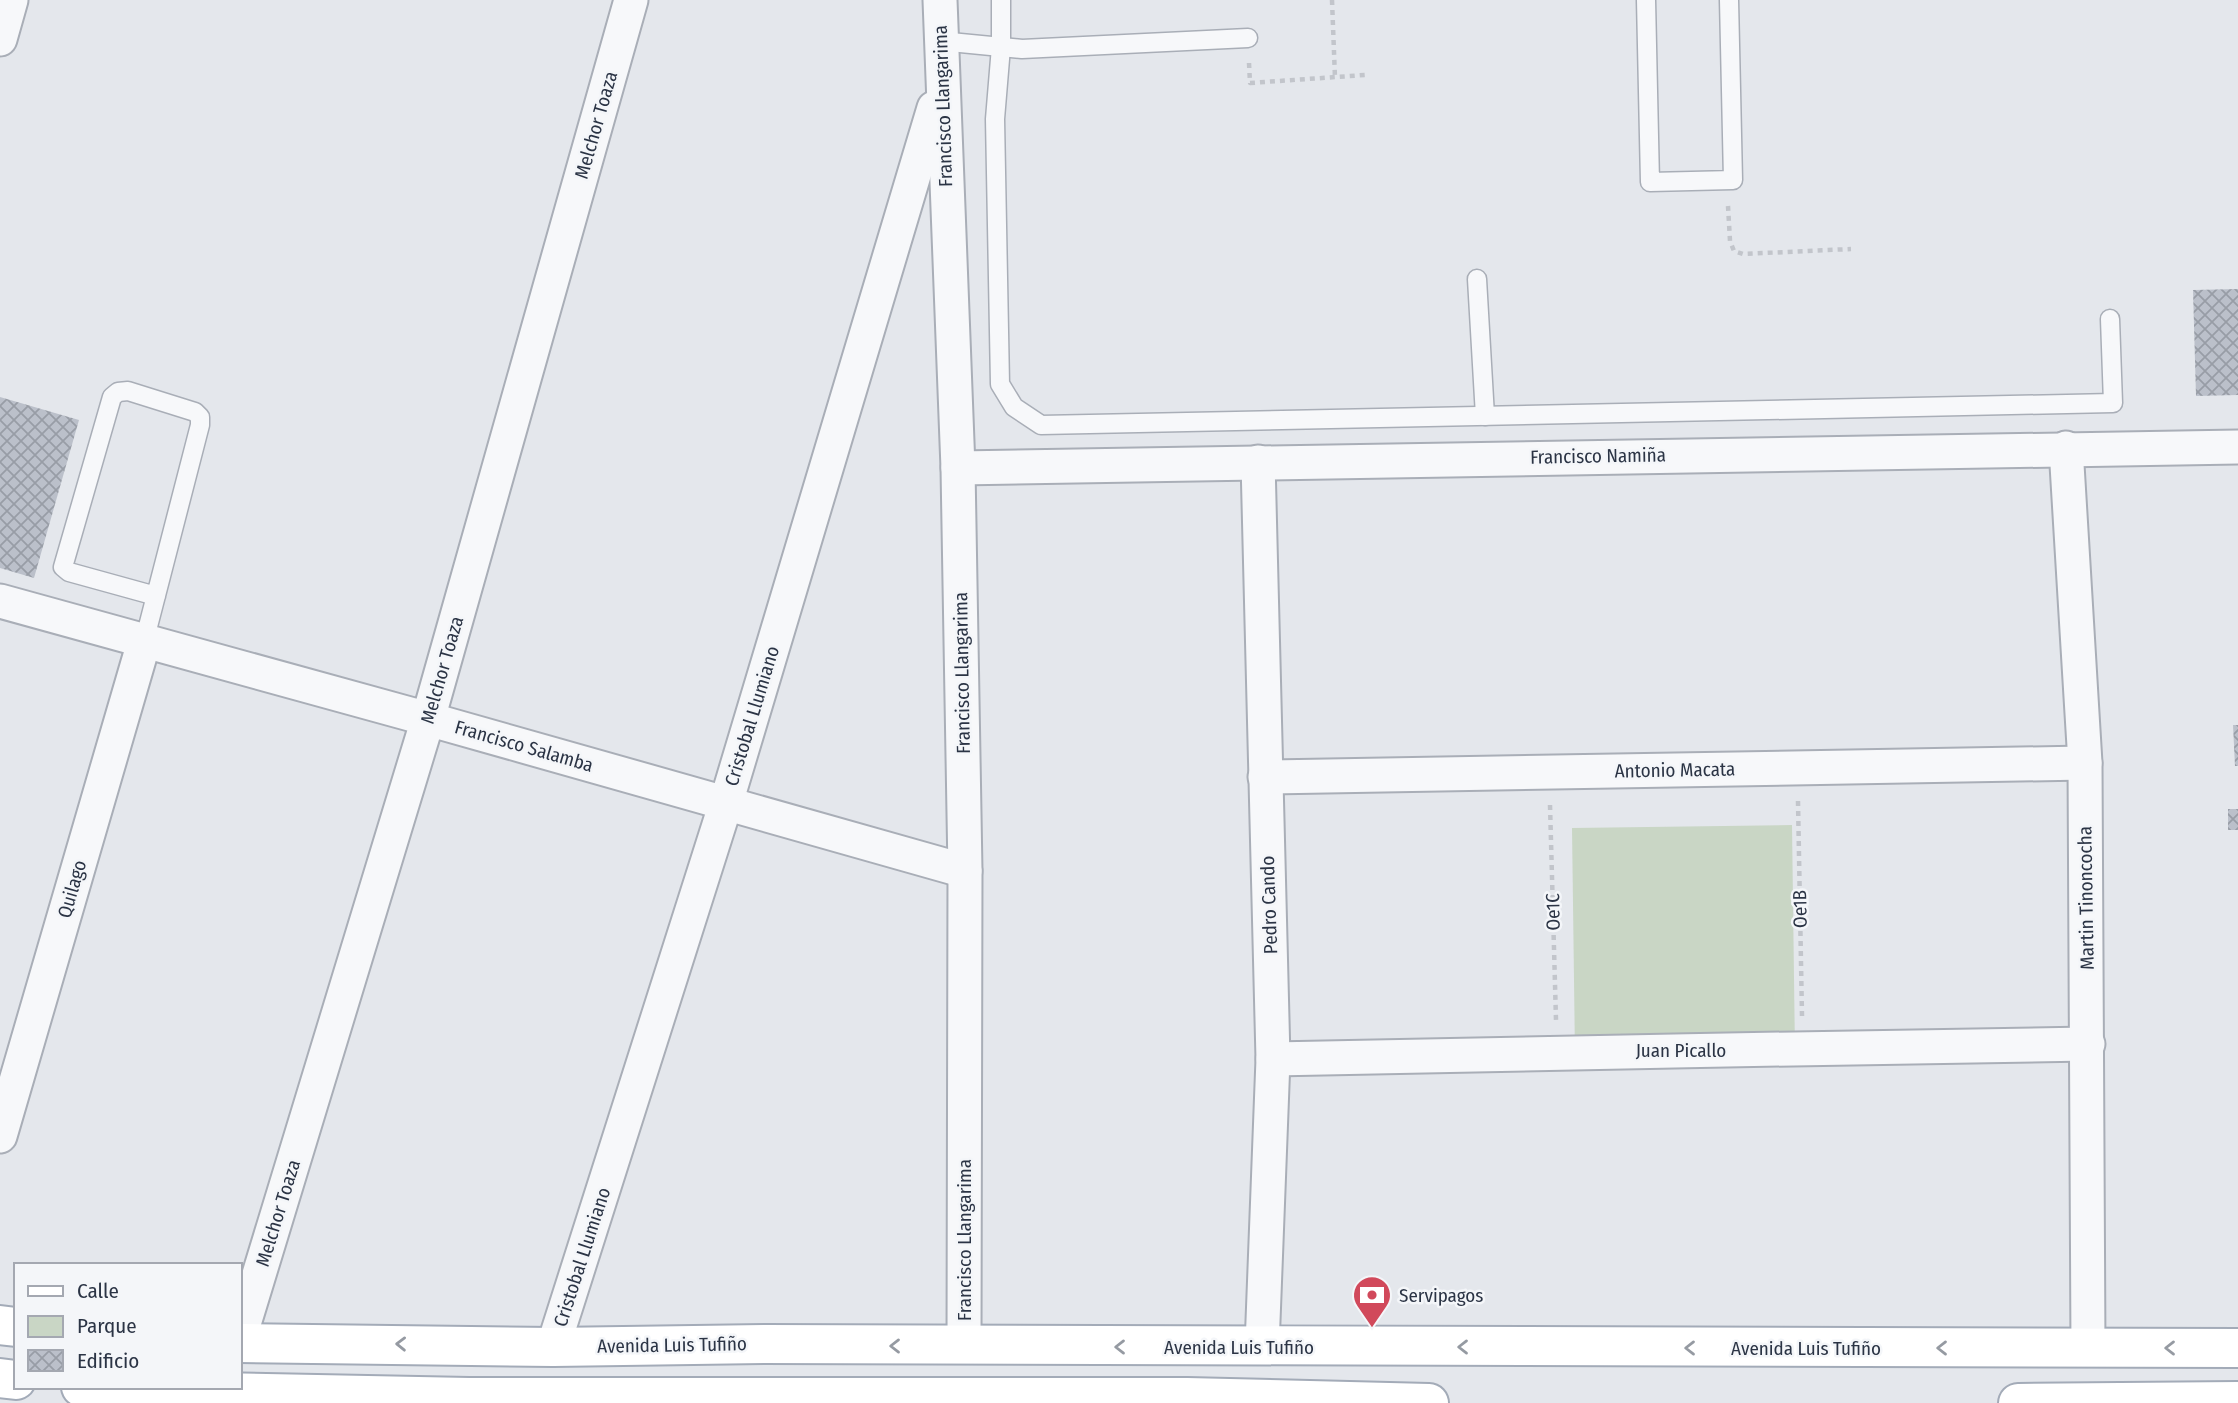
<svg xmlns="http://www.w3.org/2000/svg" width="2238" height="1403" viewBox="0 0 2238 1403" font-family="'Fira Sans Condensed',sans-serif">
  <defs>
    <pattern id="building-cross-hatch" width="8" height="8" patternUnits="userSpaceOnUse" patternTransform="scale(1.75)"><rect width="8" height="8" fill="#bbc0ca"/><path d="M0 0l8 8M0 8l8-8" fill="none" stroke="#989da6"/></pattern>
  </defs>
  <rect width="100%" height="100%" fill="#e4e7ec"/>
  <path fill="#c9d6c5" d="M1792,825L1795,1053L1575,1056L1572,828Z"/>
  <g fill="url(#building-cross-hatch)">
    <path d="M2238,289V395L2196,396L2193,290Z"/>
    <path d="M0,397L79,420L34,578L0,568Z"/>
    <path d="M2233,725H2238V766H2235Z"/>
    <rect x="2228" y="809" width="10" height="21"/>
  </g>
  <g fill="none" stroke-linecap="round" stroke-linejoin="round">
    <defs>
      <g id="service">
        <path d="M1001,0V47L995,119L1000,384L1014,407L1041,425L2113,403L2110,319"/>
        <path d="M1646,0L1650,182L1733,180L1729,0"/>
        <path d="M940,41L1022,49L1248,38"/>
        <path d="M1477,279L1485,416"/>
        <path d="M144,642L200,425V417L195,412L128,391L118,392L112,397L63,567L69,572L156,596"/>
      </g>
      <g id="minor">
        <path d="M940,0L958,468L965,871L964,1346"/>
        <path d="M0,39L11,0"/>
        <path d="M2066,448L2085,763L2088,1348"/>
        <path d="M1258,462L1273,1059L1262,1347"/>
        <path d="M958,468L2238,447"/>
        <path d="M0,601L428,719L965,871"/>
        <path d="M1265,777L2085,763"/>
        <path d="M1273,1059C1545,1052 1816,1049 2088,1044"/>
        <path d="M0,1136L144,642"/>
        <path d="M240,1337L428,719L631,0"/>
        <path d="M553,1347L726,803L934,108"/>
      </g>
      <g id="primary">
        <path d="M0,1325L16,1327"/>
        <path d="M240,1343L553,1347L764,1344L2238,1348"/>
        <path d="M0,1378L16,1380"/>
        <path d="M81,1387L109,1390L469,1397H1187L1429,1403"/>
        <path d="M2018,1403L2238,1401"/>
      </g>
    </defs>
    <use href="#service" stroke="#a9aeb7" stroke-width="21"/>
    <use href="#minor" stroke="#a9aeb7" stroke-width="37"/>
    <use href="#primary" stroke="#a3abb8" stroke-width="42"/>
    <g stroke="#c2c5cb" stroke-width="4.5" stroke-dasharray="5 5" stroke-linecap="butt">
      <path d="M1332,0L1335,78"/>
      <path d="M1249,63L1250,83L1365,75"/>
      <path d="M1728,206L1730,241L1734,251L1743,254L1851,249"/>
      <path d="M1798,801L1802,1016"/>
      <path d="M1550,805L1556,1020"/>
    </g>
    <use href="#service" stroke="#f7f8fa" stroke-width="18"/>
    <use href="#minor" stroke="#f7f8fa" stroke-width="33"/>
    <use href="#primary" stroke="#fff" stroke-width="38"/>
  </g>
  <defs><path id="oneway-chevron" d="M-2-3.5L2.5 0L-2 3.5" fill="none" stroke-width="1.6" stroke-linecap="round" stroke-linejoin="round" transform="scale(1.75)"/></defs>
  <g stroke="#959aa2">
    <use href="#oneway-chevron" transform="translate(401 1344) rotate(-179)"/>
    <use href="#oneway-chevron" transform="translate(895 1346) rotate(-180)"/>
    <use href="#oneway-chevron" transform="translate(1120 1347) rotate(-180)"/>
    <use href="#oneway-chevron" transform="translate(1463 1347) rotate(-180)"/>
    <use href="#oneway-chevron" transform="translate(1690 1348) rotate(-180)"/>
    <use href="#oneway-chevron" transform="translate(1942 1348) rotate(-180)"/>
    <use href="#oneway-chevron" transform="translate(2170 1348) rotate(-180)"/>
  </g>
  <defs>
    <symbol id="bank-pin" viewBox="-11 -11 22 30"><path d="M0 17L-7.5 6A9.5 9.5 0 1 1 7.5 6Z" fill="#d1495b" stroke="#f4f6f9"/><path d="M-6-4H6V4H-6ZM0-2.3a2.3 2.3 0 1 0 0 4.6a2.3 2.3 0 1 0 0-4.6Z" fill="#fff"/></symbol>
  </defs>
  <g fill-rule="evenodd">
    <use href="#bank-pin" x="1350" y="1273" width="44" height="60"/>
  </g>
  <g text-anchor="middle" dominant-baseline="central" stroke-width="5" stroke-linejoin="round" paint-order="stroke">
    <g font-size="19" fill="#2b3445" stroke="#f4f6f9">
      <text transform="translate(943 106) rotate(-92)">Francisco Llangarima</text>
      <text transform="translate(596 125) rotate(-74)">Melchor Toaza</text>
      <text transform="translate(1598 456) rotate(-1)">Francisco Namiña</text>
      <text transform="translate(442 670) rotate(-74)">Melchor Toaza</text>
      <text transform="translate(962 673) rotate(-91)">Francisco Llangarima</text>
      <text transform="translate(752 716) rotate(-73)">Cristobal Llumiano</text>
      <text transform="translate(524 746) rotate(16)">Francisco Salamba</text>
      <text transform="translate(1675 770) rotate(-1)">Antonio Macata</text>
      <text transform="translate(72 889) rotate(-74)">Quilago</text>
      <text transform="translate(2086 898) rotate(-91)">Martin Tinoncocha</text>
      <text transform="translate(1269 905) rotate(-92)">Pedro Cando</text>
      <text transform="translate(1800 909) rotate(-91)">Oe1B</text>
      <text transform="translate(1553 912) rotate(-91)">Oe1C</text>
      <text x="1681" y="1050">Juan Picallo</text>
      <text transform="translate(278 1213) rotate(-73)">Melchor Toaza</text>
      <text transform="translate(964 1240) rotate(-90)">Francisco Llangarima</text>
      <text transform="translate(582 1257) rotate(-72)">Cristobal Llumiano</text>
      <text transform="translate(672 1345) rotate(-1)">Avenida Luis Tufiño</text>
      <text x="1239" y="1347">Avenida Luis Tufiño</text>
      <text x="1806" y="1348">Avenida Luis Tufiño</text>
    </g>
    <g font-size="19" fill="#2b3445" stroke="#f4f6f9" text-anchor="start">
      <text x="1399" y="1295">Servipagos</text>
    </g>
  </g>
  <rect x="14" y="1263" width="228" height="126" fill="#f4f6f9" stroke="#a4a8b1" stroke-width="2"/>
  <rect x="28" y="1286" width="35" height="10" fill="#ffffff" stroke="#a4a8b1" stroke-width="2"/>
  <text x="77" y="1298" font-size="21" fill="#2b3445">Calle</text>
  <rect x="28" y="1316" width="35" height="21" fill="#c9d6c5" stroke="#a4a8b1" stroke-width="2"/>
  <text x="77" y="1333" font-size="21" fill="#2b3445">Parque</text>
  <rect x="28" y="1350" width="35" height="21" fill="url(#building-cross-hatch)" stroke="#a4a8b1" stroke-width="2"/>
  <text x="77" y="1368" font-size="21" fill="#2b3445">Edificio</text>
</svg>
